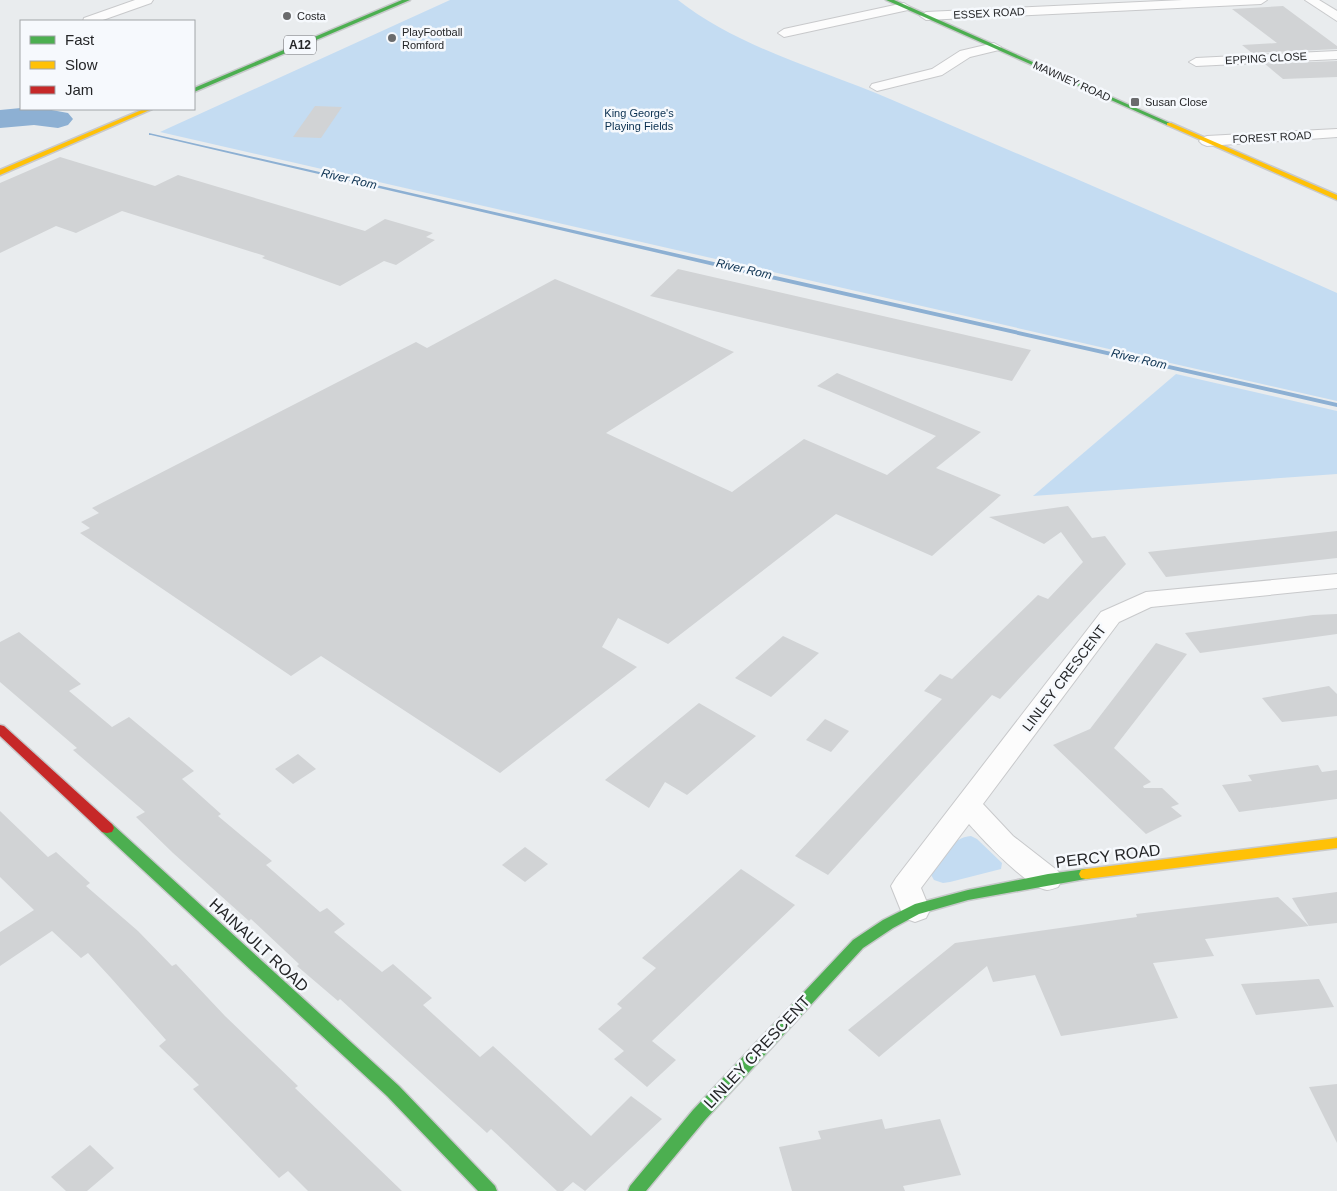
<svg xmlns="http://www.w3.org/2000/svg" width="1337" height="1191" viewBox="0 0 1337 1191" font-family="Helvetica,sans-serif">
  <rect width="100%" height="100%" fill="#e9ecee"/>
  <g fill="#c4dcf2">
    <path d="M450,0H678C737,47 820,69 890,99C1039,163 1189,227 1337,293V401L160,132Z"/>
    <path d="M1176,374L1337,411V474L1033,496Z"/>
    <path d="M971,836L977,839L1002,863L1001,869L950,882L943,883L934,880L930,873C941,859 952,837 971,836Z"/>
  </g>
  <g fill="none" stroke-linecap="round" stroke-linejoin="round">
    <path fill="#8db0d3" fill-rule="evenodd" d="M149,133L740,268L1337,403V407L740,272L151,135H149Z"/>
    <path fill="#8db0d3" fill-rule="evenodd" d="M21,108L46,109L68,113L73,119L68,125L58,128L34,125L0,128V110Z"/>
  </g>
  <g fill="#d1d3d5">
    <path d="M1283,6L1337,46V49L1252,53L1242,45L1277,43L1232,9Z"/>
    <path d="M1337,61V77L1283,79L1265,64Z"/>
    <path d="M315,106L342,107L321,138L293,137Z"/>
    <path d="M60,157L155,186L178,175L365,231L385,219L433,233L426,237L435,240L396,265L384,261L340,286L262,258L265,256L122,211L76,233L56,226L0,253V183Z"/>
    <path d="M678,269L1031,350L1012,381L650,296Z"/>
    <path d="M555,279L734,352L606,433L732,492L804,439L887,475L936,436L817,386L837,373L981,432L936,468L1001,495L932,556L836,514L668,644L618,618L602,647L637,667L500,773L321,656L291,676L80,533L90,528L81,522L99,513L92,508L416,342L427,348Z"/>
    <path d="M1068,506L1092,538L1105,536L1126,564L1000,699L992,695L828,875L795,856L942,699L924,691L940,674L952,679L1038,595L1048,599L1083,562L1061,532L1044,544L989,517Z"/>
    <path d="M1337,531V558L1166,577L1148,552Z"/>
    <path d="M1337,614V634L1200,653L1185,633L1313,615Z"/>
    <path d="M19,632L81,684L69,691L112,727L129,717L194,771L182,779L221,814L218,816L272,861L266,865L320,912L327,908L345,924L334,932L382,972L393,964L432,998L423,1005L480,1057L493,1046L591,1136L631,1096L662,1119L585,1191L573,1182L563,1191H557L491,1129L487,1133L340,999L338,1001L297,966L299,964L251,919L249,921L173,853L136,817L145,812L73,750L77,748L0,682V642Z"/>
    <path d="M783,636L819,653L771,697L735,678Z"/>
    <path d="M1156,643L1187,654L1114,748L1151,782L1143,786L1144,788H1162L1179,804L1171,807L1182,816L1146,834L1053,745L1090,729Z"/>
    <path d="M1329,686L1337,694V716L1282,722L1262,698Z"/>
    <path d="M699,703L756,736L687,795L665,782L649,808L605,780Z"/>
    <path d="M825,719L849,731L831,752L806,740Z"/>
    <path d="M298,754L316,769L293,784L275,769Z"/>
    <path d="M1318,765L1322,772L1337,770V799L1239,812L1222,785L1252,781L1248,775Z"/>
    <path d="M0,811L48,857L56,852L90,883L86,886L138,931L172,966L176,964L225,1016L298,1086L295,1088L402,1191H308L288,1171L279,1178L193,1089L199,1085L159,1046L166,1040L111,978L88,953L81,958L52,931L0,966V932L34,910L0,877Z"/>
    <path d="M525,847L548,864L525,882L502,865Z"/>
    <path d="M741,869L795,905L652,1041L676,1060L647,1087L614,1059L624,1051L598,1029L622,1008L617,1004L656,968L642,958Z"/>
    <path d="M1337,892V923L1309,926L1292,898Z"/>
    <path d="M1278,897L1309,926L1205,939L1214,956L1153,963L1178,1018L1061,1036L1035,975L993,982L987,966L879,1057L848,1030L955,943L1137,917L1136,914Z"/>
    <path d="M1319,979L1334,1007L1256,1015L1241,984Z"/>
    <path d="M1337,1084V1143L1309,1087Z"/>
    <path d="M882,1119L885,1129L940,1119L961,1175L903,1186L905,1191H792L779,1147L821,1139L818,1131Z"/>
    <path d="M90,1145L114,1168L87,1191H66L51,1177Z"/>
  </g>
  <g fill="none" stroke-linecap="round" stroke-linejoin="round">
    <defs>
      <g id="street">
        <path d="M135,0H153L151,3L100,21H83L84,18Z"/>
        <path d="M1183,0H1267L1261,4L926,20L920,16L926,12Z"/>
        <path d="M1305,0H1319L1337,11V21Z"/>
        <path d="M904,3L910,7L908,10L784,37L778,33L784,29Z"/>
        <path d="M994,43L1001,47L999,50L970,57L942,75L877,91L870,87L872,84L932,69L960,51Z"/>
        <path d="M1337,51V59L1196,66L1189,62L1196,58Z"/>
        <path d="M1337,129V137L1207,146L1202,144L1199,141L1202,138L1207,136Z"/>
        <path d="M1337,574V588L1151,607L1119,622L983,804L1013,836L1058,871L1063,879L1058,887C1055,888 1050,890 1047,890C1028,888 982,839 969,824L921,888L930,910L926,918L915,922L904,918L891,886L896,878L1101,612L1146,592Z"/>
      </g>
      <g id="fast">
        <path d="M402,0H410L194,92V88Z"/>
        <path d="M886,0H894L1172,124L1167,125Z"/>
        <path d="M107,823L112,824L399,1086L495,1186L497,1191H478L387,1096L102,832L100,828L102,824Z"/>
        <path d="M1086,869L1091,870L1093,874L1091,878L968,900L919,914L893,928L863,948L705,1120L646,1191H628L630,1186L693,1110L853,940L883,920L915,904L968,890L1048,874Z"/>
      </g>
      <g id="slow">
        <path d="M144,109H152L0,175V170Z"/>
        <path d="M1167,123H1171L1337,195V200L1167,125Z"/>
        <path d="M1337,838V848L1086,879L1081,878L1079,874L1081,870L1086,869Z"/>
      </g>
      <path id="jam" d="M0,725L4,726L112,824L114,828L112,832L107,833L102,832L0,736Z"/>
    </defs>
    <use href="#street" stroke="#c8c9cb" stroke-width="2"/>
    <use href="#fast" stroke="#c8c9cb" stroke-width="3"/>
    <use href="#slow" stroke="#c8c9cb" stroke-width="3"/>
    <use href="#jam" stroke="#c8c9cb" stroke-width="3"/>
    <use href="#street" fill="#fcfcfc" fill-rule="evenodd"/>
    <use href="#fast" fill="#4caf50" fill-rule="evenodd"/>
    <use href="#slow" fill="#ffc107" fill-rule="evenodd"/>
    <use href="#jam" fill="#c62828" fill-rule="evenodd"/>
  </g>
  <g fill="#6a6b6d" stroke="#f6f9fd" stroke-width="2">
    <circle cx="287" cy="16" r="5"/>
    <circle cx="392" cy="38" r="5"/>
    <rect x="1130" y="97" width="10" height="10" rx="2.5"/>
  </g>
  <g text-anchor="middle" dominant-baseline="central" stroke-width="5" stroke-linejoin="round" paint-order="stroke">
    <g font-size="11" fill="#252628" stroke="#f6f9fd">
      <text transform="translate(989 13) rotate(-3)">ESSEX ROAD</text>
      <text transform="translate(1266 58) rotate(-3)">EPPING CLOSE</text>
      <text transform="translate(1072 81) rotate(24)">MAWNEY ROAD</text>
      <text transform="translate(1272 137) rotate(-3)">FOREST ROAD</text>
    </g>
    <g font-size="11" fill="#252628" stroke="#f6f9fd" text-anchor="start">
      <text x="297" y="16">Costa</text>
      <text x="402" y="32">PlayFootball<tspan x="402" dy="13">Romford</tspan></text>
      <text x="1145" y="102">Susan Close</text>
    </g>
    <g font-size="11" fill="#092f4f" stroke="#f6f9fd">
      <text x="639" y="113">King George's<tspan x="639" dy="13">Playing Fields</tspan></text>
    </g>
    <rect fill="#f6f9fd" stroke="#646568" stroke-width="1" x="284" y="35.5" width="32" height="19" rx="4"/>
    <g font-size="12" font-weight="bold" fill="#252628">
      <text x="300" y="45">A12</text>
    </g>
    <g font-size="12" font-style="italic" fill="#0a3050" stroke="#f6f9fd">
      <text transform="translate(349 179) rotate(13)">River Rom</text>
      <text transform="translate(744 269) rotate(13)">River Rom</text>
      <text transform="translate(1139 359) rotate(13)">River Rom</text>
    </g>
    <g font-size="14" fill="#252628" stroke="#f6f9fd">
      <text transform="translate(1064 678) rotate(-53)">LINLEY CRESCENT</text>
    </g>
    <g font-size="16" fill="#252628" stroke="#f6f9fd">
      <text transform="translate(1108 856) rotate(-7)">PERCY ROAD</text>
      <text transform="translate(259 945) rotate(43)">HAINAULT ROAD</text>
      <text transform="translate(757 1052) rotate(-47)">LINLEY CRESCENT</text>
    </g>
  </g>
  <rect x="20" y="20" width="175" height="90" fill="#f6f9fd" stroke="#a2a5a8"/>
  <rect x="30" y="36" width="25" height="8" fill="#4caf50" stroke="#a2a5a8"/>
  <text x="65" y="45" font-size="15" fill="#252628">Fast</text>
  <rect x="30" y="61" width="25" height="8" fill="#ffc107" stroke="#a2a5a8"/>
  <text x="65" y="70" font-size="15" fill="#252628">Slow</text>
  <rect x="30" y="86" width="25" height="8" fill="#c62828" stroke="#a2a5a8"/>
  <text x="65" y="95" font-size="15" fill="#252628">Jam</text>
</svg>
